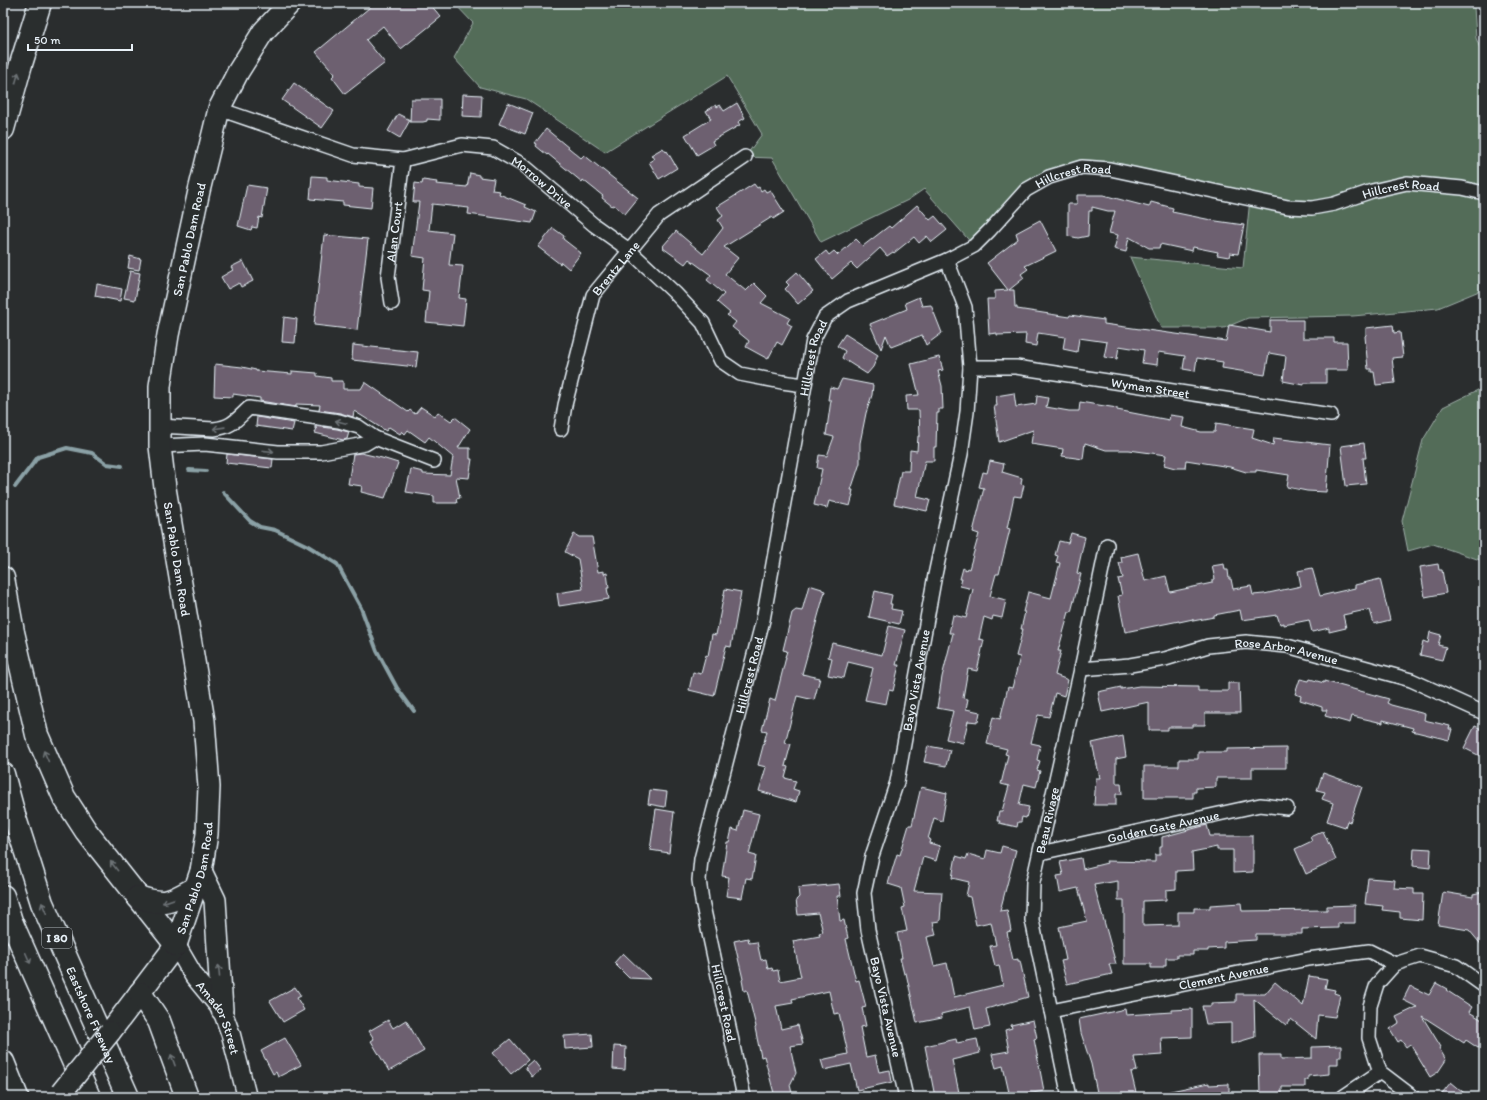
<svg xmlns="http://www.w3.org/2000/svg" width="1487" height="1100" viewBox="0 0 1487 1100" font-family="Itim,sans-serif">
  <rect width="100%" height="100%" fill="#2a2d2e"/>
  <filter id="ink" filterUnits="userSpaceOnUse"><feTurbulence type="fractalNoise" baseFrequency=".025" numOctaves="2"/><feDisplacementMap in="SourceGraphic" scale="8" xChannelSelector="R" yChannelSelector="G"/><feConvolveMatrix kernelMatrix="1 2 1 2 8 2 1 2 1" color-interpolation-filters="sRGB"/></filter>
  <g filter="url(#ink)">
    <g fill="#536c59" stroke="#9eaea8">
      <path d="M454,3H1484V5L1474,7L1476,38L1484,58V289L1438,308L1353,316L1248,318L1224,328H1161L1130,257L1243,268L1250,199L1110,169L1049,177L974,246L924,189L908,200L821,242L772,158L745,157L762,134L727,76L605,152L526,99L480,87L454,58L473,23Z"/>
      <path d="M1484,387V552L1480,560L1433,544L1408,551L1402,521L1423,440L1443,407Z"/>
    </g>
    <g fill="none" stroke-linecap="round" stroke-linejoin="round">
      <g stroke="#8ba1a6" stroke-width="4">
        <path d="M189,470L206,471"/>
        <path d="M15,487L38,457L67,448L92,453L107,464L122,466"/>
        <path d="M223,492L250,521L260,527L275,530L308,546L337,564L361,608L377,651L397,688L414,711"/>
      </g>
    </g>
    <g fill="#6d6170" stroke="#e8f1f8">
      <path d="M375,3H429L441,17L401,49L383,26L366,40L385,63L345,94L332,77L335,74L316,52Z"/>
      <path d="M294,83L334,111L322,128L282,100Z"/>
      <path d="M463,94L482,95L481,117L462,116Z"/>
      <path d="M411,99H440V120L427,119V121L423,122H410Z"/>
      <path d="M508,103L533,113L525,134L499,124Z"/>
      <path d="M737,103L745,118L738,122L740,125L712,141L714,145L697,155L685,135L711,119L706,111L716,105L717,107L720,105L724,111Z"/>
      <path d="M398,114L410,120L400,138L388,131Z"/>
      <path d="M546,129L581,158L584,155L638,198L625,214L614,205L612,206L602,198L603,196L583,180L582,182L548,154L547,155L536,146L537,144L535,143Z"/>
      <path d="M663,148L666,152L667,151L677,168L659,179L649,162L654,159L651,155Z"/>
      <path d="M470,173L479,175V177L494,179L492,190L500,191L499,194L526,205L525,207L536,212L532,223L468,214L469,208L432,204L429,230L453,233L449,265L463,266L459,298L466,299L463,326L426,322L429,291L422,290L425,258L412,256L419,202H413L415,183L422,184L423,180L437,182L436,184L467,187Z"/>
      <path d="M312,176L327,177V180L359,184V187L373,188L371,208L343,205V202L310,199Z"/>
      <path d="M754,184L757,188L759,187L761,191L764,189L766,192L770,190L784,212L773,219L772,217L724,247L738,258L725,274L746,291L754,283L767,296L761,303L790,318L787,323L792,326L782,345L777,342L768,359L746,347L749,341L732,327L736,322L727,315L730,313L717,302L724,294L707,280L711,275L689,259L685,264L663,248L664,247L663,246L676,231L703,254L723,228L718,220L723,216L717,207Z"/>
      <path d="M247,185L267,188L262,218L259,217L257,228L252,227L251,230L238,226Z"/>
      <path d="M1077,195H1103L1149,207L1151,202L1173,208L1172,212L1216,221L1244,225L1238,254L1230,253L1229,257L1217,255L1218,252L1193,247L1192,251L1160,244L1159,248H1149L1129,237L1126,252L1114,249L1118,235L1109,233L1115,211H1108L1092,207V211H1089L1088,236L1078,238L1068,236V204H1077Z"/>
      <path d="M917,205L930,220L935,216L947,230L932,242L927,236L919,243L914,237L894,253L893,252L887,256L880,248L857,269L851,263L832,279L816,259L826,251L829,255L834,251L838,255L856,239L863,246L889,226L891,228Z"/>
      <path d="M1040,220L1056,251L1025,266L1028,269L1021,274L1024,278L1009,290H1014L1015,307H1017V309L1069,317L1070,315L1104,320V324L1226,341L1229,325L1270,332V320H1303V338H1334V342H1347L1348,370H1326V383H1304V385L1283,381L1286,356L1269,353L1265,375L1222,368L1223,362L1197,358L1195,371L1183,369L1185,356L1158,352L1157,365L1142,363L1144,350L1119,346L1117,359L1104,357L1107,342L1079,338L1077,352L1063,349L1065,337L1038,333L1036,346L1025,344L1026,334L997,335V333L989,334L987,299H995V291L1008,290L987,263L1018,239L1016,233Z"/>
      <path d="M553,228L564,236L563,239L581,253L569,269L561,262L560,264L538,247Z"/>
      <path d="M324,235L368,239L357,330L314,325Z"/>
      <path d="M130,256L141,259L139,270L128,268Z"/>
      <path d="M243,261L253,281L241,287L239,283L228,289L221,277L233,270L231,267Z"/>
      <path d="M130,271L140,273L135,300L124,298Z"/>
      <path d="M797,272L813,291L798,304L785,289L789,285L786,282Z"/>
      <path d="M97,284L122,289L120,301L95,296Z"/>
      <path d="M919,297L922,306L931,305L942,333L926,345L922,335L891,347L886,335L881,349L870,324L907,309L905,303Z"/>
      <path d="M284,317L297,319L295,343L282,342Z"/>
      <path d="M1393,325L1394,333L1400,332L1403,357L1392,358L1395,383L1376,385L1374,372H1371V369H1368L1365,336L1366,335V328Z"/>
      <path d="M845,334L878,355L873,367L867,374L842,358L845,351L837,346Z"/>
      <path d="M353,345L418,352L416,367L352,360Z"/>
      <path d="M939,357L943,370L938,371L942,386L943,409H939V413H937L936,447H934V461H925L917,497L930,500L927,511L894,504L901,471H909L910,450L917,451L918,436H920L919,410H907L906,396L919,395L911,364Z"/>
      <path d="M215,364L242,367L256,370V371L292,374V371L317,373V376L331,378V381H343V389H361L365,382L408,412L410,410L415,414L421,407L435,416L438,412L451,421L455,417L470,429L458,448H470V459H472L469,478L456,477L460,498L456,499L457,503H434V496L406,492L411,469L423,472V474L450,475L453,457L429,437L425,442L408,430L405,434L402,431L400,434L389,427L386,431L354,411L353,417L340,413L319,410L320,405L296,404V407L260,401V398L233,394V397L214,396Z"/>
      <path d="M842,379L873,385L872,395L866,413L860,443V463L851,490H853L852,495H853L850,506L829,501L827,508L814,505L822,469L817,468L819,455L827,456L834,437L826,435L831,400H828L830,387L837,389Z"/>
      <path d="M1014,393L1016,407L1036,404L1037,396L1048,398L1046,407L1069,411H1079L1080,402L1117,408V410L1169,420L1170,415L1184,417L1182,427L1201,432H1215L1216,423L1254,429L1252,438L1273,445L1274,438L1330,445L1326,492L1307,491L1287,487L1289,475L1256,470V472H1246L1230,467L1186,460L1185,468H1175L1164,465L1166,455L1129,450H1106L1085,443L1083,459L1062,456L1063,449L1031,444L1033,430L999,442L994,406H997L996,396Z"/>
      <path d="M257,417L294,423L292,431L256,426Z"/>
      <path d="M315,426L337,429L349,432L347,439L343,440L315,433L317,428H315Z"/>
      <path d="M1364,443L1366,458H1363L1366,484L1346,486L1341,446Z"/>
      <path d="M361,453L382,458L398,463L385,498L361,492L362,486L348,484L353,454Z"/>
      <path d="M227,454L273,459L272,468L226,463Z"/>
      <path d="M990,461L1004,464L1002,472L1022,478L1021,484L1024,485L1021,497L1014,496L1007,528L1010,529L999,574H996L990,596L1006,600L1002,618L993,616L992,620L984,617L979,639L984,640L977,671L968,669L963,698L968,699L966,709L980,712L978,722L968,721L963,743L946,739L953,711L937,708L942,677L953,633H949L953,615L966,618L973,589L960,586L962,579H960L963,568L966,570L967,568L969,569L979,534L973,532L984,488L979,487L983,472L987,473Z"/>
      <path d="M1071,533L1085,537L1077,573L1081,574L1071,612H1069L1058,651H1061L1055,675L1068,680L1064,696L1055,693L1049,717L1038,715L1031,743L1040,745L1037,760L1040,761L1037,770L1040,771L1036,787L1024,784L1019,805L1029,807L1026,818L1022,817L1021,822H1018L1017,827L999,823L1000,821H997L999,811H1002L1009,786L1001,784L1008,755L1005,754L1007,749L987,744L993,717L1000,719L1008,687L1012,688L1020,657L1016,656L1023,629H1021L1025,612H1023L1028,592L1051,598L1060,563L1056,562L1058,556L1055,555L1059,541L1068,543Z"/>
      <path d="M574,534L579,537H592L598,572L604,571V574L607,573L609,588H607L609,599L585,603V602L559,606L557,593L583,589L578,559L565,552Z"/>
      <path d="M1138,553L1145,581L1166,576L1170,592L1212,583V580L1215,579L1212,566L1224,564L1225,570H1228L1229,579H1231L1233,589L1251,586L1253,595L1264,594L1301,586L1298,571L1312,568L1320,596L1355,588V585L1380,579L1390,620L1374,624L1370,610L1366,611V610L1343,615L1346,628L1329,632V628L1312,632L1309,620L1284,625V623L1280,624L1277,615L1242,620L1240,610L1214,615V617L1193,621V619L1179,622V621L1125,632L1118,596L1122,595L1118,579L1123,578L1119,563H1122L1121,557Z"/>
      <path d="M1438,564L1439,570H1442L1446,593L1425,597L1420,567Z"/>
      <path d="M809,585L822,589V590L825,591L802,674L820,678L814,700L797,696L785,743L791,744L785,766L788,767L785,778L796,781L793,789L799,791L796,802L759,791L766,767L758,765L767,731L762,730L770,699L775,701L786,657H785L787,651L783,650L792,613L796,610L802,611Z"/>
      <path d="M725,589L741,592L731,647L726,646L714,696L689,690L693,672L701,674L706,655L708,656L712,634L716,635Z"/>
      <path d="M875,591L892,595L890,604H892L891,609L902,611L899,624L869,617Z"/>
      <path d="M889,626L905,630L896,665H899L893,691L889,690L886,704L865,700L873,668L848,662L844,678L828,675L832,658L828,657L832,643L882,655Z"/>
      <path d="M1430,632L1441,635L1438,645L1446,647L1442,660L1420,655L1423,641L1428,643Z"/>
      <path d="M1300,679L1309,681L1310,679L1324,683V681L1389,699L1387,703L1391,705L1425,714L1424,720L1450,726L1449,729H1452L1449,740L1412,731L1413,728L1383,720V723L1352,716L1350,723L1325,716L1327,710H1322V707L1300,700L1301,696L1295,694Z"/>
      <path d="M1228,683H1239L1240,713H1205V725H1193V727H1168V730H1149V702L1102,712L1098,692L1121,687V689L1139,686L1198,687V691H1228Z"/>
      <path d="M1475,726L1484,730V758L1464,748Z"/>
      <path d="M1123,736L1126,757L1116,759V783H1121L1122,794H1116V805H1094L1096,778H1100L1092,743Z"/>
      <path d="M928,746L950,750L946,766L924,762Z"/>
      <path d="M1286,748V768H1252V778H1216V787L1196,788V792H1193V798H1144V766H1179V759H1198V752H1227V749Z"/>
      <path d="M1323,773L1362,787L1350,822L1347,821L1345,827L1327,821L1333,803L1322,799L1325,792L1317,790Z"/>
      <path d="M921,787L947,793L942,821L934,818L928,839L930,840L929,843L940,846L936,861L923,857L914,891L942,892L940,921L933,922L936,935L927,937L934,966L947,963L954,997L1003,985L999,965L995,966L990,946L996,945L991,922L976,925L970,897L966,896L969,882L952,878L956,856L966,859L968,854L985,859L987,850L1000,853L1002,846L1016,850L1000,911L1007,910L1011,931L1007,932L1013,960L1018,959V961H1020L1028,997L986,1009L990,1027L975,1030L970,1007L941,1014L942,1018L917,1023L906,973L904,974L900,958H902L897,933L907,931L902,908L905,907L901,888L888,884L897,854L900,855L909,825H912Z"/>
      <path d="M650,790L667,792L665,807L648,804Z"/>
      <path d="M656,809L674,812L669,853L650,850Z"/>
      <path d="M743,810L759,814L749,854L756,856L752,879L746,878L742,898L726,896L729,877L722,876L727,842H729L732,829L738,831Z"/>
      <path d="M1207,825L1210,836H1253V872L1233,873V850H1217V847L1192,852L1193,870L1176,871V889L1166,890V900L1143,901V926L1178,925V912H1194V908H1210V905L1241,903L1242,911L1327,910V906L1355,905V923H1338V928L1302,929V934H1256V940L1224,942V948L1208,949V951H1193V955H1177V958H1166V966H1163V968H1151V964H1124V900H1118V881L1094,885L1116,964H1109L1112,974L1067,984L1061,961L1066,960L1059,927L1087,921L1078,888L1060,892L1057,876L1063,875L1060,862L1081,858L1083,869L1107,863L1106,861L1155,862V855H1160V847H1162V837Z"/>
      <path d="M1323,831L1336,860L1306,874L1295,849L1312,841L1310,837Z"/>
      <path d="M1414,848L1431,849L1430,868L1413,866Z"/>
      <path d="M1368,878L1395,880L1394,888L1414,889V894H1423L1422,920L1400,918V912L1382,910L1383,906L1365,904Z"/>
      <path d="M839,884L841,896H837L840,921L844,920L848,938L846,939L856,981L859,980L866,1007L862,1008L866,1026L860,1027L866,1057L875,1055L879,1072L890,1070L892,1082L857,1090L851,1064L824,1070L821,1060L848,1054L839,1013L834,1014L829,991L792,999L793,1003L776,1006L781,1029L798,1025L803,1044L790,1046L796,1073L790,1085L793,1097H775L764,1056L761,1057L755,1028L756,1027L747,990L744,991L742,980L743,979L734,941L748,938L749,943L757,942L761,960L766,959L768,969L772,968L773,971L778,970L780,981L801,977L793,941L820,936L819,933L823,932L818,913L798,915L796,900L799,897L798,888Z"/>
      <path d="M1443,892L1473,897V894L1482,892L1484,901V948L1469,930L1438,925Z"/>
      <path d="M623,953L650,979L629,978L614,963Z"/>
      <path d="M1309,976L1327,979L1325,988L1335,990L1334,993L1340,995L1335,1017L1318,1015L1316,1039L1291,1019L1286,1025L1254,999L1255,1037L1231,1044V1023L1206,1024L1202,1006H1211V1003L1236,1002V994H1265L1275,982L1303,1006Z"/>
      <path d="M1436,983L1447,989L1446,990L1472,1007L1469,1012L1484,1021V1045L1478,1048L1466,1040L1464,1043L1422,1016L1441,1047L1439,1048L1446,1060L1438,1072L1430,1077L1410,1044L1406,1047L1401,1040L1398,1042L1390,1029L1399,1023L1396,1017L1417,1007L1403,1000L1410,986L1429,995Z"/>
      <path d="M295,987L301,996L297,998L304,1010L283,1022L270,1001Z"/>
      <path d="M1125,1009L1126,1015L1172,1012V1010L1192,1009V1037L1161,1038L1162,1055L1134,1057L1137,1071L1131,1072L1137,1097H1098L1091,1064L1081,1033L1079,1019Z"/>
      <path d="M388,1020L393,1028L406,1020L424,1051L389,1071L371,1041L374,1039L369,1031Z"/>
      <path d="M1033,1020L1037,1038L1034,1039L1044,1091L1010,1097L1003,1066L996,1068L992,1054L1009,1051L1005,1030L1012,1028L1011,1025Z"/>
      <path d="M592,1034L593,1047L565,1049L564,1036Z"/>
      <path d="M285,1038L301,1065L278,1077L276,1072L273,1074L261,1051Z"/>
      <path d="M510,1039L528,1060L511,1074L493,1053Z"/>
      <path d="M956,1039L957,1043L977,1039L980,1053L952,1060L960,1097H935L925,1046Z"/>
      <path d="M614,1046L626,1047L625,1070L613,1069Z"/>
      <path d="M1341,1046V1057H1338V1064H1329V1074L1308,1076V1080H1305V1087H1282V1095H1260L1259,1055H1281V1059L1312,1058V1047Z"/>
      <path d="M533,1060L541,1070L532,1077L525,1067Z"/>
      <path d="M1451,1082L1469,1097H1439Z"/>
      <path d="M1209,1083V1085L1229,1084V1097H1167L1166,1092Z"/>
    </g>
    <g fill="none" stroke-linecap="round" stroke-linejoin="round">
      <defs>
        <g id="street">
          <path id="s1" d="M219,109L353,155L403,160L462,145L493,148L523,165L594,225L629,250L675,293L703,323L721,361L740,374L782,382L804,385"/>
          <path id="s2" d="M392,303L388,277L403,160"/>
          <path id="s3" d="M970,367H1016L1331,415"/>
          <path d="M159,426L214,429C232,427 236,420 249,408L339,421L359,427L375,438L434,461"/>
          <path id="s4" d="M561,429L565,405L593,295L659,215L745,157"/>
          <path d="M160,446L205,444L278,452H321L365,444L375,438"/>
          <path id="s5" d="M1081,669L1130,665L1165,659L1208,646L1246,642L1287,646L1411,680L1484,713"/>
          <path id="s6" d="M1040,853L1260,805L1287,808"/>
          <path id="s7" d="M1051,1011L1308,959L1369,951L1395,964"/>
          <path id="s8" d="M744,1097L702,901L699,880L701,859L763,620L813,340L825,317L848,301L947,260L974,246L990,230L1026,190L1049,177L1082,167L1110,169L1288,207L1312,208L1334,204L1372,191L1407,183L1462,188L1484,193"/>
          <path id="s9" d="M906,1097L868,930L864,893L872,856L897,782L935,575L961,454L967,412L970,367L965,307L947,260"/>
          <path id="s10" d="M1069,1097L1032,920L1033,882L1081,669L1107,545"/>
          <path d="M1343,1097L1380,1072"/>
          <path d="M1413,1097L1380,1072L1369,1038L1370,1006L1377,984L1395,964L1420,956L1456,966L1484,986"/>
        </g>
        <g id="secondary">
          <path id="s11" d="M176,945L194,976L222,1010L231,1035L247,1097"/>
        </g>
        <g id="primary">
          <path d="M201,871L215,900L222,1010"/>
          <path id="s12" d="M110,1032L176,945L201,871L207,834L209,787L204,721L165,488L160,446V386L168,335L199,191L219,109L238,72L263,32L290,3"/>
        </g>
        <g id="highway">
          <path d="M3,129L21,64L40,3"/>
          <path d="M3,578L13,632L37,735L64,797L86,831L176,945"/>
          <path id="s13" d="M3,774L14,815L42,903L128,1097"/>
          <path d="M3,896L11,921L89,1097"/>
          <path d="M138,897C167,907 172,901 197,887"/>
          <path d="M140,993L159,1021L187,1097"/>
          <path d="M3,1062L17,1097"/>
        </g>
      </defs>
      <use href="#street" stroke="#e8f1f8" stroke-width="16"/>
      <use href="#secondary" stroke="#e8f1f8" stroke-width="21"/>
      <use href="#primary" stroke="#e8f1f8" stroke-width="24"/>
      <use href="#highway" stroke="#e8f1f8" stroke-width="25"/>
      <use href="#street" stroke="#2a2d2e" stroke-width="13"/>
      <use href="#secondary" stroke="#2a2d2e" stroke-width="18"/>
      <use href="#primary" stroke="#2a2d2e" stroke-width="21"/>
      <use href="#highway" stroke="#2a2d2e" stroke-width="22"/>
      <defs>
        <path id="primary-bridge" d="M61,1093L110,1032"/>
      </defs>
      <use href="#primary-bridge" stroke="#e8f1f8" stroke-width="24" stroke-linecap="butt"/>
      <use href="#primary-bridge" stroke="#2a2d2e" stroke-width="21"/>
    </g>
    <defs><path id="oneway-shaft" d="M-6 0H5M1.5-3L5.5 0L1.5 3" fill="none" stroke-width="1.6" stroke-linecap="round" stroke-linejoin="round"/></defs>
    <g stroke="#6c7275">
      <use href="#oneway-shaft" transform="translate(17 78) rotate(-74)"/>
      <use href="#oneway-shaft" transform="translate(341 422) rotate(-166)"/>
      <use href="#oneway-shaft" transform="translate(219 428) rotate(172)"/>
      <use href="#oneway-shaft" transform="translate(268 451) rotate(6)"/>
      <use href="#oneway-shaft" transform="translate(46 756) rotate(-114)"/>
      <use href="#oneway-shaft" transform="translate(114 866) rotate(-128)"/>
      <use href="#oneway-shaft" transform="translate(168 901) rotate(161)"/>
      <use href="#oneway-shaft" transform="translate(44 908) rotate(-113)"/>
      <use href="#oneway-shaft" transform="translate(28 958) rotate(66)"/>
      <use href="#oneway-shaft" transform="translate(219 971) rotate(-95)"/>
      <use href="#oneway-shaft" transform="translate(173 1060) rotate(-110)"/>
    </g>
  </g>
  <g text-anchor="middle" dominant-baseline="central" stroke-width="3" stroke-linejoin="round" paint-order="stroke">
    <rect fill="#2a2d2e" stroke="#afb6bb" stroke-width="1" x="42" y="928" width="30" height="20" rx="3"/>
    <g font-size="12" font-weight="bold" fill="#e8f1f8">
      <text x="57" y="938">I 80</text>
    </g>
    <g font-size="13" fill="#e8f1f8" stroke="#2a2d2e">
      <text stroke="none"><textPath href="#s8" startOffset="1093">Hillcrest Road</textPath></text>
      <text stroke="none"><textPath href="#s1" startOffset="344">Morrow Drive</textPath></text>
      <text stroke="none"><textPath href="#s8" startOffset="1429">Hillcrest Road</textPath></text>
      <text stroke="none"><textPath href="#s2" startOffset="72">Alan Court</textPath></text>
      <text stroke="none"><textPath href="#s12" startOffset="826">San Pablo Dam Road</textPath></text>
      <text stroke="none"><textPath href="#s4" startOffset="173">Brentz Lane</textPath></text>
      <text stroke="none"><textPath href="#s8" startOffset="757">Hillcrest Road</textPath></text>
      <text stroke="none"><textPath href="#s3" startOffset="182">Wyman Street</textPath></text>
      <text transform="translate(177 559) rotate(81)">San Pablo Dam Road</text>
      <text stroke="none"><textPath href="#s5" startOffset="209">Rose Arbor Avenue</textPath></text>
      <text stroke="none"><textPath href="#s8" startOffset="433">Hillcrest Road</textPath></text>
      <text stroke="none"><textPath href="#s9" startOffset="428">Bayo Vista Avenue</textPath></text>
      <text stroke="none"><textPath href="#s10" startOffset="282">Beau Rivage</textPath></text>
      <text stroke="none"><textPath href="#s6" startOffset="126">Golden Gate Avenue</textPath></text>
      <text stroke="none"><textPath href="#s12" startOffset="179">San Pablo Dam Road</textPath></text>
      <text stroke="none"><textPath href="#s7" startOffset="176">Clement Avenue</textPath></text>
      <text transform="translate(724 1003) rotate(78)">Hillcrest Road</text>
      <text transform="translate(886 1007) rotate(77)">Bayo Vista Avenue</text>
      <text stroke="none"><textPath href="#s13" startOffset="257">Eastshore Freeway</textPath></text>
      <text stroke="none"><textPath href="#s11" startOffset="85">Amador Street</textPath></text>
    </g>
  </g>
  <rect width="1487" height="1100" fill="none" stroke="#2a2d2e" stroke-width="16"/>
  <rect x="8" y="8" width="1471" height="1084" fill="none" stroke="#e8f1f8" stroke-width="1.5" filter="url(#ink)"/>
  <path d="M28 44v6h104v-6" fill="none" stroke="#e8f1f8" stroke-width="2"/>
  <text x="34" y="44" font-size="12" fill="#e8f1f8" stroke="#2a2d2e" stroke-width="3" paint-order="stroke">50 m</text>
</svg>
